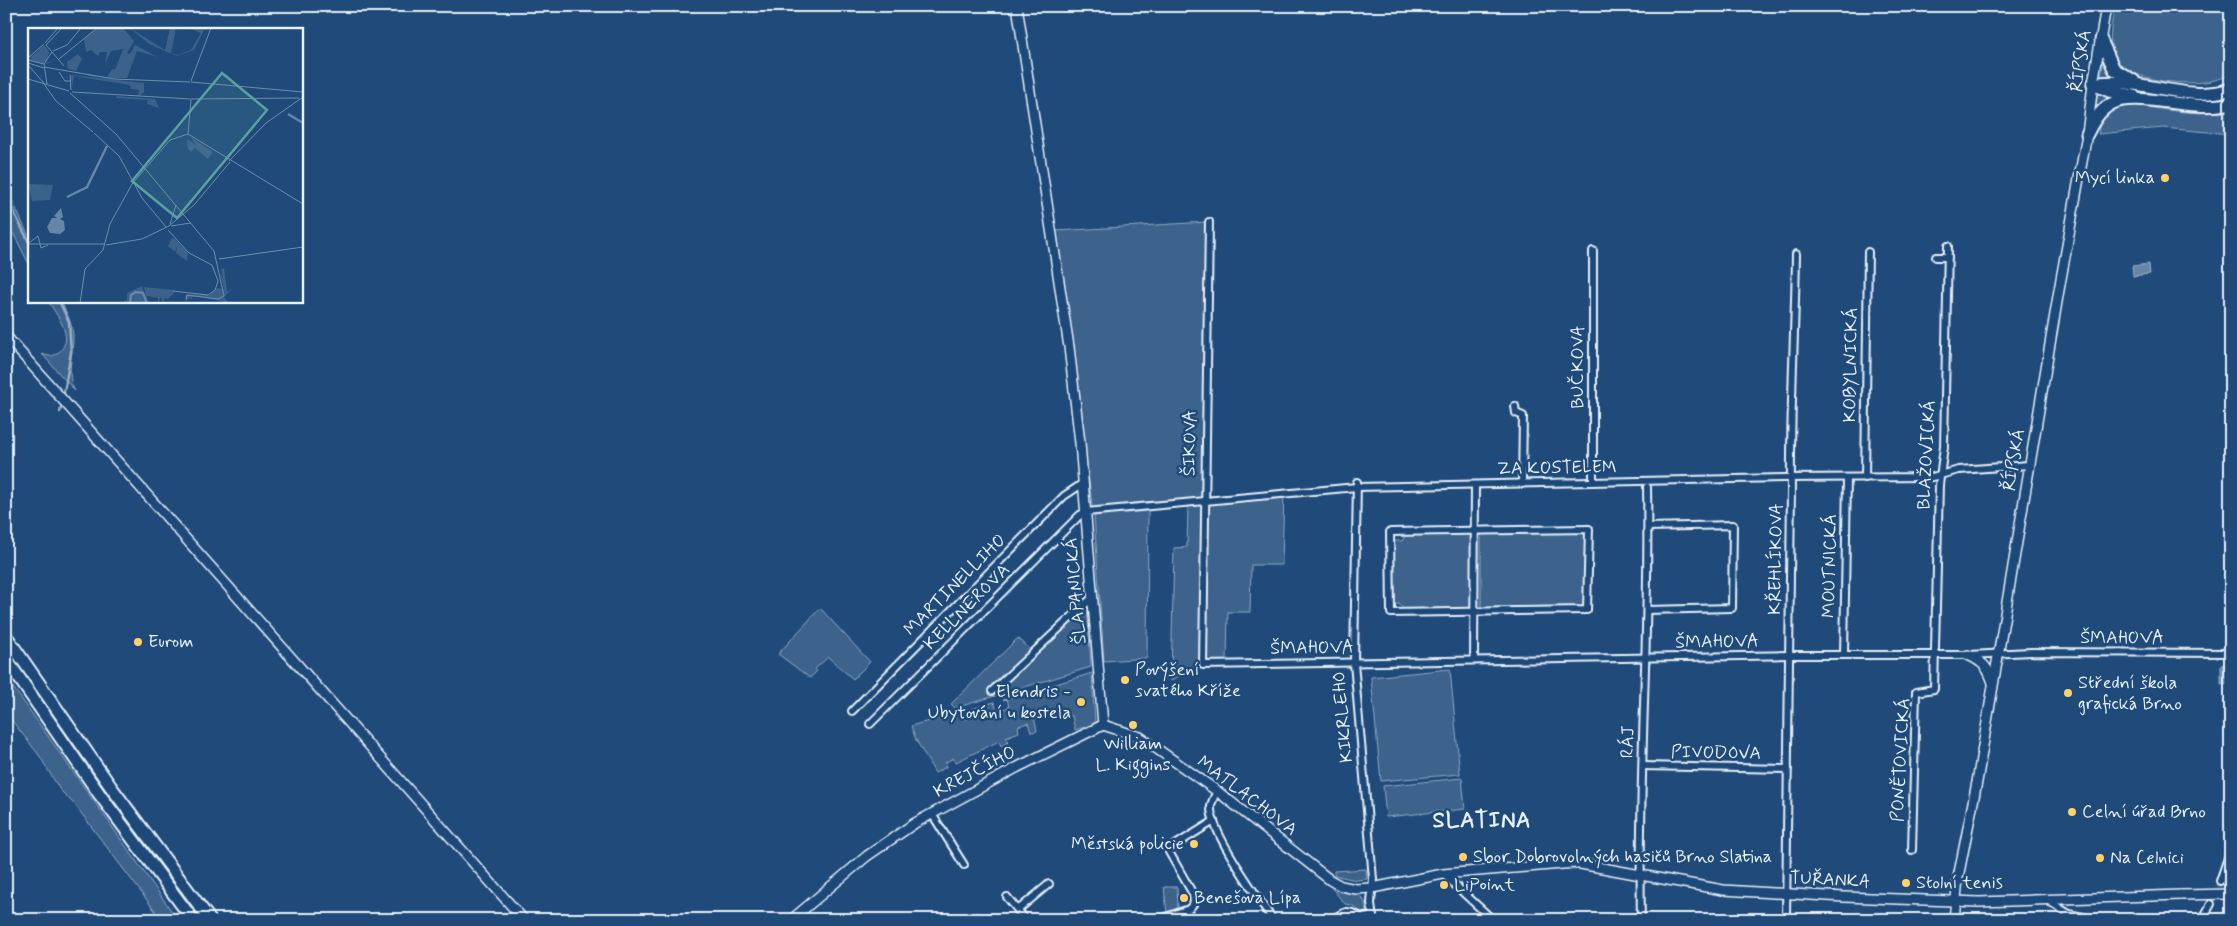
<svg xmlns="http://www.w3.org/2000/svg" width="2237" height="926" viewBox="0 0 2237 926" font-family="Mynerve,sans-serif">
  <rect width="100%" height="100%" fill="#1f4a7a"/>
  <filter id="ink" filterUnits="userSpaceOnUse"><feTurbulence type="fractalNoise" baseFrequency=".02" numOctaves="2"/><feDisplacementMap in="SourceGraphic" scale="10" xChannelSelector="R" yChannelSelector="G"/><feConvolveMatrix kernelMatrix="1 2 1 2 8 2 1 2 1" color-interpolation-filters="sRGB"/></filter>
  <g filter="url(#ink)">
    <g fill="#3c628c" stroke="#92aac2">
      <path d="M2115,6H2225L2231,9V75C2222,78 2213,81 2205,82C2180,85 2125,81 2114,55C2107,40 2112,22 2115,6Z"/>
      <path d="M2104,59L2122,80L2101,76Z"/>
      <path d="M2098,93L2120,96L2095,110Z"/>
      <path d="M2130,104C2164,110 2196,116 2231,111V134L2163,128L2098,134C2103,109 2107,110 2130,104Z"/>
      <path d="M6,187L29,237V264L6,219Z"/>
      <path d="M1207,222L1204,496L1284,492L1282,565H1251L1250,612H1228L1227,662L1201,663L1171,681L1174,548L1187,547L1188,505L1093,511L1056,231Z"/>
      <path d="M48,301H61C66,312 72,323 73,335C74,352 65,376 75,391L42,354C49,357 54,357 60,351C75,337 56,314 48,301Z"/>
      <path d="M1148,510L1147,658L1104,661L1094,515Z"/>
      <path d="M1584,530L1587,532L1586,606L1583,609L1483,610L1481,608V534L1483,532Z"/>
      <path d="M1407,532H1471V611L1406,612L1399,604H1390L1391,541H1402Z"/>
      <path d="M1087,600L1091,667L955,708L951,704L1018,638L1032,651Z"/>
      <path d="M820,608L870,662L853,679L828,657L815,669L817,671L810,678L778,654Z"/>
      <path d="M1450,669L1460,774L1381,781L1371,677Z"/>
      <path d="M1092,673L1095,724L1075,730L1072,716H1062L1061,709L1054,710V712L1045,716L1044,711H1037L1038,716L1034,717L1037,731L1031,732L1028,723L1018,726L1019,732L1006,737L1008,743L1001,746L999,741L956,762L953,758L945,763L946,767L935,773L916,740L911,726L961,712L964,720L971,717L968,710L994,702L997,711L1009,707L1007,699L1003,700Z"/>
      <path d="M6,678L23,701L178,920H162L75,805L60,790L39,755L6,713Z"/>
      <path d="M1462,778L1465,809L1386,817L1383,786Z"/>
      <path d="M1366,869L1367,879L1356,880L1334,875V871Z"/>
      <path d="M1330,886C1348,891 1368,891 1366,913L1362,914L1352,905L1345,904Z"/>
      <path d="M1164,887H1177L1178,909L1167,913Z"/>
    </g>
    <g fill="#6685a7" stroke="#9ab0c7">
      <path d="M2149,264L2150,274L2133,276L2132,266Z"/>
      <path d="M2231,664V683L2221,684V665Z"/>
    </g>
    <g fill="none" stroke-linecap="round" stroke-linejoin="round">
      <g stroke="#9ab0c7" stroke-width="2.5">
        <path d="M6,197L29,242"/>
        <path d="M59,301L69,322L71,352L63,398"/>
        <path d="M60,412L62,404"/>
      </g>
      <path stroke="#3d638d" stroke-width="6" stroke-dasharray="6 3" stroke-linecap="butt" d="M2211,904L2220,881"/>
      <defs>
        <g id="street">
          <path d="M1209,222L1203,665L1794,655H1968L2031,652L2231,653"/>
          <path d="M1936,257H1948"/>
          <path d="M1515,406L1516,413L1523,416L1522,484"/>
          <path d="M1865,478L1868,252"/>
          <path d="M1357,482L1354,663L1373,879L1371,903L1373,920"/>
          <path d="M1593,482V251"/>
          <path d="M1589,529L1587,610L1391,613L1390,532Z"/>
          <path d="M1647,610L1732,608L1733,525L1648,527"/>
          <path d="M1844,655L1847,478"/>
          <path d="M1474,660L1475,485"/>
          <path d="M992,691L1093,597"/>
          <path d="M852,711L1064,496L1082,484"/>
          <path d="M870,724L1080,515L1086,512L1357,487L1783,478L1932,477L1959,470L2029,465"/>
          <path d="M1643,766L1788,769"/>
          <path d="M1217,791C1215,795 1212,801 1211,806C1209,831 1258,897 1273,920"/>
          <path d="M932,814L964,865"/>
          <path d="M1912,850L1916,692L1934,689L1939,485L1944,447L1948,246"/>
          <path d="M1443,874L1493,920"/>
          <path d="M2220,881L2231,849"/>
          <path d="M1007,897L1026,920"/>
          <path d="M2047,900L2069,914L2096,920"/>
          <path d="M1019,909L1049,884"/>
          <path d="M974,920L977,917"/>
          <path d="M1157,920L1189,909L1194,903L1193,894L1169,852L1172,847L1214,821"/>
          <path d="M1331,920C1349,909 1346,910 1364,918L1373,916"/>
          <path d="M1641,920C1638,776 1650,631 1647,487"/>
          <path d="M1786,920L1791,490C1790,411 1795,332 1796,254"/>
          <path d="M2202,920L2211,904"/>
        </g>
        <g id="secondary">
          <path d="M1017,6L1069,347L1080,443L1103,725"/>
          <path d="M6,336L524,920"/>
          <path d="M1968,655C1983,662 1988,667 1993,683"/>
          <path d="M1103,725L1140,737L1217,791L1330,880L1341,886L1356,889L1372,888L1443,874L1575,863L1723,890L1844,897L1979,902L2181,895"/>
          <path d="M791,920L867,856L915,823L1018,767L1103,725"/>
          <path d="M1954,920L1958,878L1977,782L2059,290L2087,134L2093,84L2106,6"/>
        </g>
        <g id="highway">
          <path d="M2101,40L2114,69L2134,81"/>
          <path d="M2093,84C2138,75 2185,104 2231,89"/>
          <path d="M2093,84L2109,91L2134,96"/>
          <path d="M2087,134C2093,122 2099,111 2111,104C2136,90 2195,113 2231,103"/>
          <path d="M6,636L111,787L210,920"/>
          <path d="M6,659L100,795L193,920"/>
        </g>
      </defs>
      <use href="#street" stroke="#e8f1f8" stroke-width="10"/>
      <use href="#secondary" stroke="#e8f1f8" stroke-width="12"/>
      <use href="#highway" stroke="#e8f1f8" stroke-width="15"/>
      <use href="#street" stroke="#1f4a7a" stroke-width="6"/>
      <use href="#secondary" stroke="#1f4a7a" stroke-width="9"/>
      <use href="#highway" stroke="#1f4a7a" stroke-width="11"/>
      <defs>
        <path id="secondary-bridge" d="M2181,895L2231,894"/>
      </defs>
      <use href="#secondary-bridge" stroke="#e8f1f8" stroke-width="12" stroke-linecap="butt"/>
      <use href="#secondary-bridge" stroke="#1f4a7a" stroke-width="9"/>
    </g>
  </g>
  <g fill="#ffd166" stroke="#1f4a7a" stroke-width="2">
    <circle cx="2165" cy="178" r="5"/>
    <circle cx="138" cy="642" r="5"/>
    <circle cx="1125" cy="680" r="5"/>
    <circle cx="2068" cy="693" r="5"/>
    <circle cx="1081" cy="702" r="5"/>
    <circle cx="1133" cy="725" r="5"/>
    <circle cx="2072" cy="812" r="5"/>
    <circle cx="1194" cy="844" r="5"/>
    <circle cx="1463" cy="857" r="5"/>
    <circle cx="2100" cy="858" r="5"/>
    <circle cx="1906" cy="883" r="5"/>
    <circle cx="1444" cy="885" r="5"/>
    <circle cx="1184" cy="898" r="5"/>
  </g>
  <g text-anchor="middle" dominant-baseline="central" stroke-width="5" stroke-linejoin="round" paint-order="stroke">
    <g font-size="18" fill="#e8f1f8" stroke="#1f4a7a">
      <text transform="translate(2081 61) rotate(-81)">ŘÍPSKÁ</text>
      <text transform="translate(1851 365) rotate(-89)">KOBYLNICKÁ</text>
      <text transform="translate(1578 367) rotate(-90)">BUČKOVA</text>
      <text transform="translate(1190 443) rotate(-89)">ŠIKOVA</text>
      <text transform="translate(1927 455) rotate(-87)">BLAŽOVICKÁ</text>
      <text transform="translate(2014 460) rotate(-80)">ŘÍPSKÁ</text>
      <text transform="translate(1557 468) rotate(-1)">ZA KOSTELEM</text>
      <text transform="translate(1776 559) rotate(-89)">KŘEHLÍKOVA</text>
      <text transform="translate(1830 566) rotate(-89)">MOUTNICKÁ</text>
      <text transform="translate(955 585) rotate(-45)">MARTINELLIHO</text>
      <text transform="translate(1076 591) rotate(-95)">ŠLAPANICKÁ</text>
      <text transform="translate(967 607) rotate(-45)">KELLNEROVA</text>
      <text x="2122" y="638">ŠMAHOVA</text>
      <text transform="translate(1717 642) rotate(-1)">ŠMAHOVA</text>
      <text transform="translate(1312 648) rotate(-1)">ŠMAHOVA</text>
      <text transform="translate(1343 717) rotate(-95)">KIKRLEHO</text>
      <text transform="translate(1628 742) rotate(-88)">RÁJ</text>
      <text transform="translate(1716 753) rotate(1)">PIVODOVA</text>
      <text transform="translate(1901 760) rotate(-87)">PONĚTOVICKÁ</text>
      <text transform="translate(975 772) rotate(-28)">KREJČÍHO</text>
      <text transform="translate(1247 796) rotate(37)">MATLACHOVA</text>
      <text transform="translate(1830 880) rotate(3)">TUŘANKA</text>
    </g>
    <g font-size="18" fill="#e8f1f8" stroke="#1f4a7a" text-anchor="start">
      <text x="2155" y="178" text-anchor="end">Mycí linka</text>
      <text x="148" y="642">Eurom</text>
      <text x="1135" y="670">Povýšení<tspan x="1135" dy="21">svatého Kříže</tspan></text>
      <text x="2078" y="683">Střední škola<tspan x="2078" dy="21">grafická Brno</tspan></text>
      <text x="1071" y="692" text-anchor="end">Elendris -<tspan x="1071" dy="21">Ubytování u kostela</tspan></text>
      <text x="1133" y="744" text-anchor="middle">William<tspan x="1133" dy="21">L. Kiggins</tspan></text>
      <text x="2082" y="812">Celní úřad Brno</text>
      <text x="1184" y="844" text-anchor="end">Městská policie</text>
      <text x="1473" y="857">Sbor Dobrovolných hasičů Brno Slatina</text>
      <text x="2110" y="858">Na Celnici</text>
      <text x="1916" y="883">Stolní tenis</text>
      <text x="1454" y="885">LiPoint</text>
      <text x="1194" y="898">Benešova Lípa</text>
    </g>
    <g font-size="22" font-weight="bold" letter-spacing="1" fill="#e8f1f8" stroke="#1f4a7a">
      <text x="1482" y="821">SLATINA</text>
    </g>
  </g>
  <g transform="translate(28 28)">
    <rect width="275" height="275" fill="#1f4a7a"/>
    <path d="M69,0H95L106,13L99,25L102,26L107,17L130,29L109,23L99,50H84L61,48L58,46L79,49L84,41L87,42L95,21L83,23L77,36L79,24H72L70,28L63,22L58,24L56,11ZM102,0L137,22L142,0H148L143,25L150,27L163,22L173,5L160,0H176L181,3L176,2L166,22L149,28L121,16ZM16,17L21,24L18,35L28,32L18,36L17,33L15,36L0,32L5,31L2,30ZM50,26L54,31L48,43L40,41L39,34ZM43,47L116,55V64L110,69L111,62L103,61L102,57L46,48L44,60ZM89,68L127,71L131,80L119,76L120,72L88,70ZM163,109L185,124L180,131L167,120L163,124L160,121L159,111L168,117ZM0,156L25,157L22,172L4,173ZM144,210L147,211L160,225L159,233L148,225L149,218L147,224L140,218ZM196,240L199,264L205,260L196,269L201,275L173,269H164L163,272L162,269L157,275L158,266L181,267L189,260L196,261L197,267L195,251L196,259H191L195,258L192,243L195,251L193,241ZM114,258L118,274L93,275L99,272V265ZM116,259L146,262V265L140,271L137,270L135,275L133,269L130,275V270L119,268L120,275Z" fill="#3c628c"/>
    <path d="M33,180L35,189L32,191L36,193L37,202L32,206L22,205L19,199L24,190H29L26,188Z" fill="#6685a7"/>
    <path fill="none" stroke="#6685a7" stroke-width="2.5" d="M260,86L275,95M39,169L59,159L79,118M102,275L103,267L108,264L115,265L119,275"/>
    <path fill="none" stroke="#6f8dac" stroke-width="1" d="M17,15L30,0M18,17L36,38M18,17L34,0M25,23L39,17L53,0M0,30L16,16M31,31L69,0M0,32L16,36M0,35L16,40M0,37L16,55M16,39L86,51L162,54M31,44L37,53H43M42,47L43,62M0,51L41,63M163,53L183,0M163,54L275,64M16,56L28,73L65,104M19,56L16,36L24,24M44,64L162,71M42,65L88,106L186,223L196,268L190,271L159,267L158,271M162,71L271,70M66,105L91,128L114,170L138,199M160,106L275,176M160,106L163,72M201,133L238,95L275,69M142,196L148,177M143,198L163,195M140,202L161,225L184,237L190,253L187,262L180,267L145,263M1,215L10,208L13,220L20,217M0,216H77M78,217L114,211L141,198L166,177L202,134M191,231L275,219M52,275L57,241L75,222L82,196L104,156L142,112L160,106"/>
    <path fill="#5ba19e" fill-opacity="0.15" stroke="#5ba19e" stroke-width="2.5" d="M194,45L239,82L149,190L104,153Z"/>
    <rect width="275" height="275" fill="none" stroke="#e8f1f8" stroke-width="2.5"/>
  </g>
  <rect width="2237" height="926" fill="none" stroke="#1f4a7a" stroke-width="25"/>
  <rect x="12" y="12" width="2212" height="901" fill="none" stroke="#e8f1f8" stroke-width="2" filter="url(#ink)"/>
</svg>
